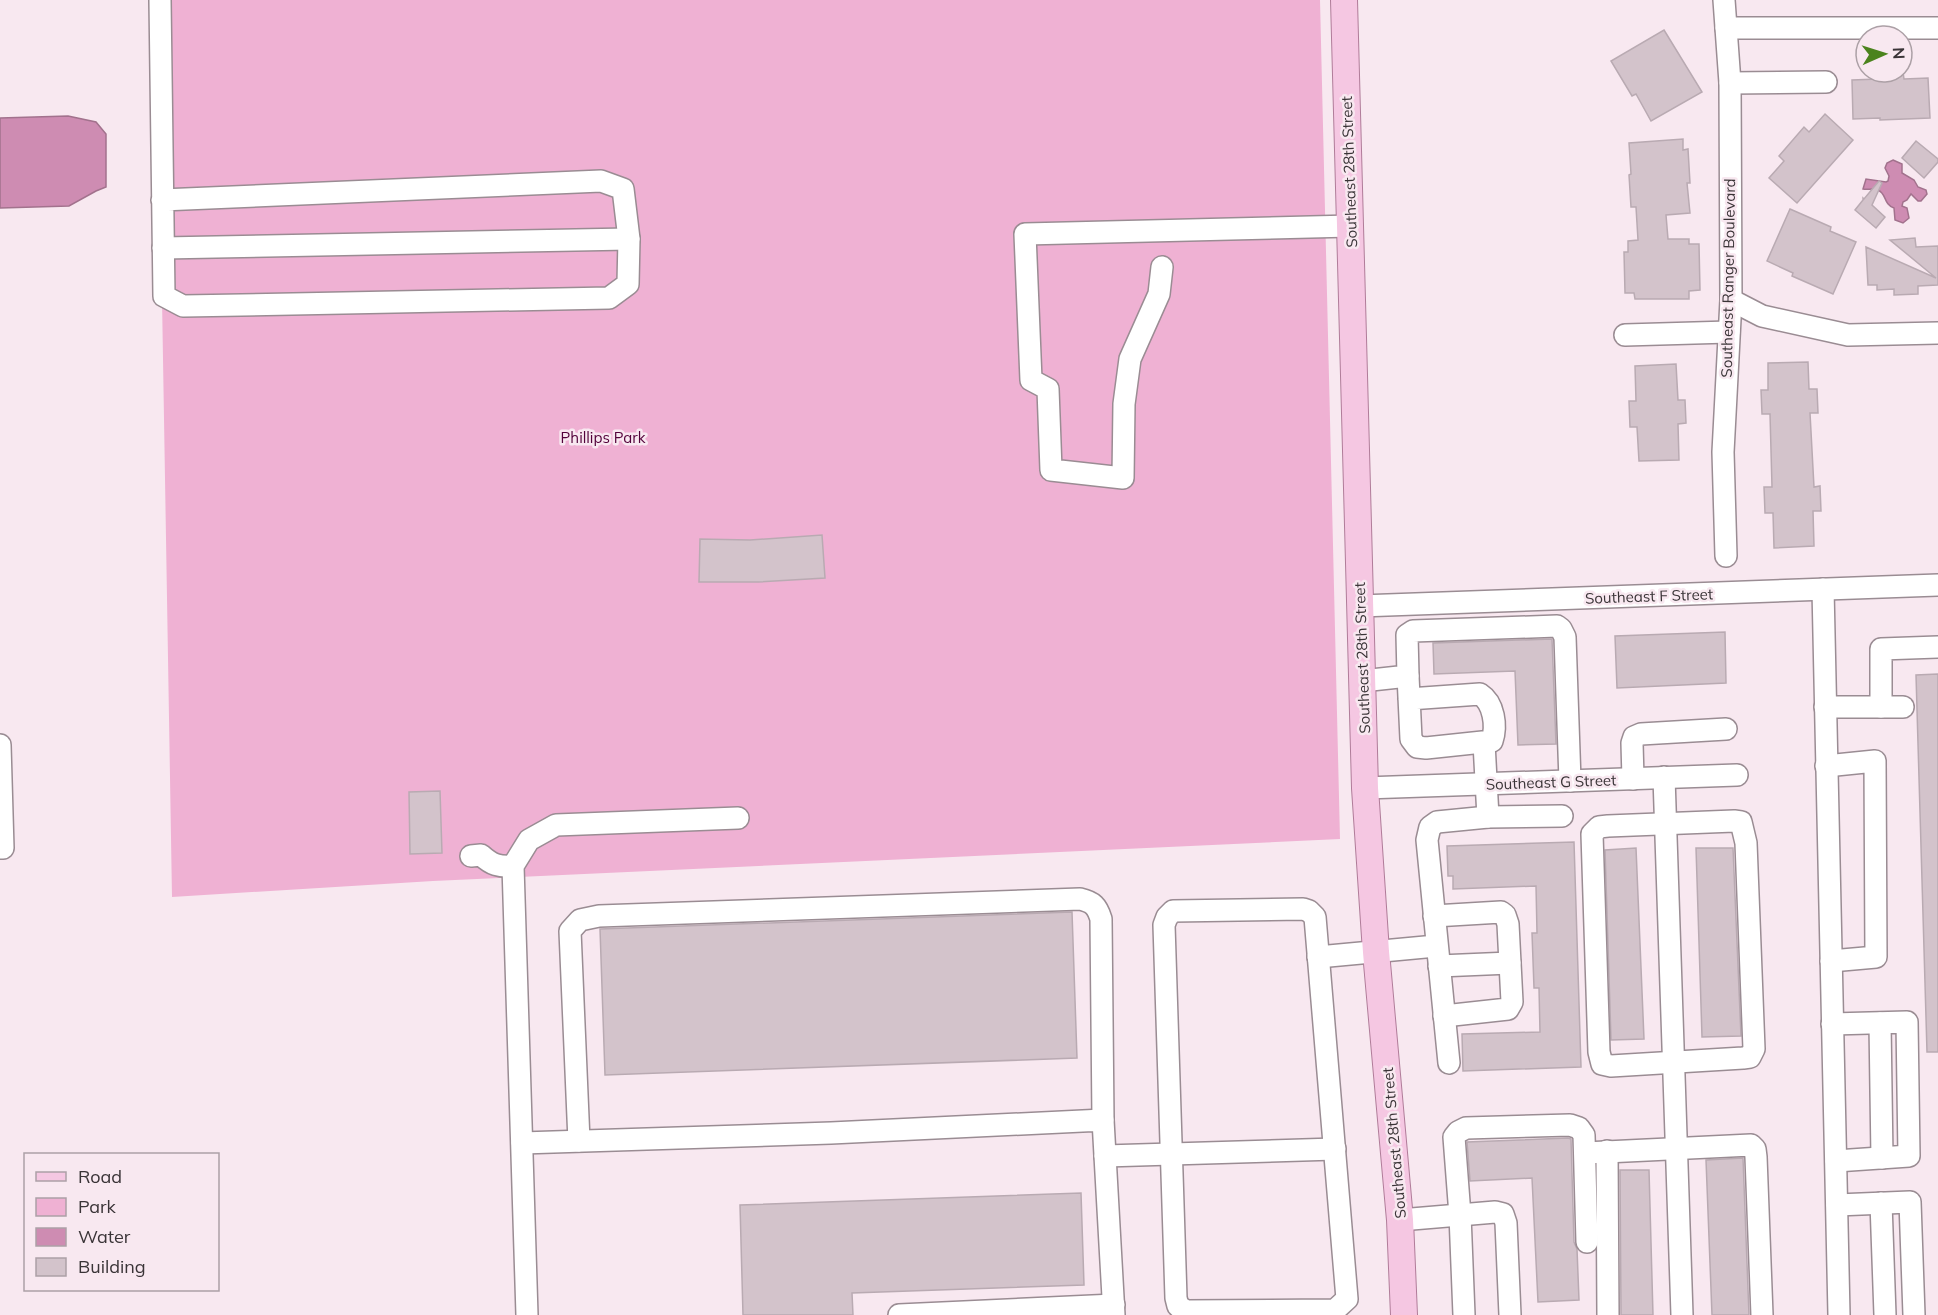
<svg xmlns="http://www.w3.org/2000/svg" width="1938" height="1315" viewBox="0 0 1938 1315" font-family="Mulish,sans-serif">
  <rect width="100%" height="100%" fill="#f8e8f0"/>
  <path fill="#efb1d3" d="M157,0H1320L1340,839L433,881L172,897Z"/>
  <g fill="#ce8cb2" stroke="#a2728d" stroke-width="1.5">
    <path d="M68,116L96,122L106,134V187L96,191L69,206L0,208V118Z"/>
    <path d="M1893,160L1902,164V173L1914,180L1918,187L1926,190L1927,194L1921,201H1918L1911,194L1907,200L1903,202L1902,206L1907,208L1909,218L1903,223L1895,220L1894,208C1883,204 1887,194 1878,190C1874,188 1868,190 1863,189L1866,179L1886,182L1888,181L1889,176L1885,168L1887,163Z"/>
  </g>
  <g fill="#d3c3cb" stroke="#b9aab2" stroke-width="1.5">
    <path d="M1664,30L1702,92L1651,121L1636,94L1632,96L1611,61Z"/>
    <path d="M1878,72H1903L1904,79L1928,78L1930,118L1880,120V118L1853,119L1852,80L1878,79Z"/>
    <path d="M1825,114L1853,140L1797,203L1769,178L1784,161L1779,156L1804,127L1809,132Z"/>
    <path d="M1683,139V150L1688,149L1690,183H1687L1690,213L1666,215L1668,239H1689V244H1699L1700,290L1689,291V299H1635L1634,293H1625L1624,252H1628V241L1638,240L1636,207H1631L1629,175L1631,174L1629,143Z"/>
    <path d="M1916,141L1938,159V162L1924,178L1902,158Z"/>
    <path d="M1879,181L1882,183L1872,205L1885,217L1876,228L1855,210L1863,200V198L1864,199Z"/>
    <path d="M1790,209L1831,227L1830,231L1856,242L1833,294L1792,276L1793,273L1767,261Z"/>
    <path d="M1915,238L1916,247L1938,246V285L1918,286V294L1894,295V289L1877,290V285H1868L1866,247L1936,278L1890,240Z"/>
    <path d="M1808,362L1809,389H1817L1818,413H1810L1814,487L1820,486L1821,511H1813L1814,546L1774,548L1773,513H1765L1764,487H1772L1770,414H1762L1761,390H1768V363Z"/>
    <path d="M1676,364L1678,400H1685L1686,423L1678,424L1679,460L1639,461L1637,427H1630L1629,401H1636L1635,366Z"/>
    <path d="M822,535L825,578L758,582H699L700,539L750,540Z"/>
    <path d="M1725,632L1726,683L1617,688L1615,636Z"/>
    <path d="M1552,639L1556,744L1518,745L1515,671L1434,674L1433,643Z"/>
    <path d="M1938,674V1052H1927L1916,675Z"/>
    <path d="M440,791L442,853L410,854L409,792Z"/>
    <path d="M1574,842L1581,1067L1463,1071L1462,1034L1540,1032L1539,988H1534L1532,933H1537L1536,886L1453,889V876H1448L1447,846Z"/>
    <path d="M1636,848L1644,1039L1611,1040L1605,850Z"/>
    <path d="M1696,848H1733L1741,1036L1702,1037Z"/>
    <path d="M1072,912L1077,1058L605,1075L600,929Z"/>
    <path d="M1568,1138L1571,1139L1574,1242L1577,1249L1579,1300L1538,1302L1532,1178L1470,1181L1467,1142Z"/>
    <path d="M1743,1158L1749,1315H1712L1706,1160Z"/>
    <path d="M1620,1170H1649L1653,1315H1621Z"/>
    <path d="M1081,1193L1084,1285L852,1293L853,1315H743L740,1205Z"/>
  </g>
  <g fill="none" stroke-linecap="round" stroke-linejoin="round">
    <defs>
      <g id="minor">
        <path d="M160,0L164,296L183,306L609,298L628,284L629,239L623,189L601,181L162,200"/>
        <path d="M1724,0L1730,83L1731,300L1723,452L1726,556"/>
        <path d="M1726,28H1938"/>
        <path d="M1730,83L1826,82"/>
        <path d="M163,248L629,239"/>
        <path d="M1162,267L1159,294L1130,359L1124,404L1123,478L1051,470L1048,389L1031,380L1025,234L1351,226"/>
        <path d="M1731,300L1762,316L1848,335L1938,333"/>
        <path d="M1625,335L1729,332"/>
        <path d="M1823,589L1839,1315"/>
        <path d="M1360,606L1938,585"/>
        <path d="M1408,676L1411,739L1417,747L1426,748L1492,741C1497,726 1494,703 1480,694L1409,699"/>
        <path d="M1362,681L1408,676L1407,635L1413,631L1557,626L1561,629L1565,637L1570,781"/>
        <path d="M1825,707H1903"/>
        <path d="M1881,707V649L1938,647"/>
        <path d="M1484,743L1488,817L1562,816"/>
        <path d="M0,745L3,848H0"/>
        <path d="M1826,766L1875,761L1876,957L1831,961"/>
        <path d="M1664,777L1682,1315"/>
        <path d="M1633,779L1632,743L1634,737L1641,734L1726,729"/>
        <path d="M1365,788L1737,775"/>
        <path d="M1734,821L1741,822L1746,843L1754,1049L1750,1057L1743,1058L1611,1066L1602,1064L1599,1052L1592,834L1599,827L1608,826Z"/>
        <path d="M471,856L481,855C492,865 499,867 513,866"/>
        <path d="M1303,909L1309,911L1315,917L1347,1299L1335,1310L1186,1311L1178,1306L1176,1298L1164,925L1167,917L1173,911Z"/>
        <path d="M1434,916L1501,912L1505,915L1508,924L1512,1002L1508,1009L1444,1016"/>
        <path d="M1318,957L1436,946"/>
        <path d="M1439,966L1510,963"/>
        <path d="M1880,1023L1882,1158"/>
        <path d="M1832,1024L1907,1022L1909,1156L1836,1161"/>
        <path d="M1449,1063L1427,840L1430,827L1437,822L1488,817"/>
        <path d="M579,1141L570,931L580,920L599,916L1080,899C1093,902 1097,906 1101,919L1103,1120"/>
        <path d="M522,1143L831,1133L1103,1120L1114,1315"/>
        <path d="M1607,1151L1608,1315"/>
        <path d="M1585,1153L1751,1145L1755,1149L1756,1157L1762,1315"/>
        <path d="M1105,1156L1335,1149"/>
        <path d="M1881,1203L1885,1315"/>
        <path d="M1837,1205L1910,1202L1914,1315"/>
        <path d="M1400,1220L1495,1212L1503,1214L1506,1223L1510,1315"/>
        <path d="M527,1315L513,866L529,840L556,825L738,818"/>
        <path d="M899,1315L1114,1305"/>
        <path d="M1464,1315L1460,1215L1454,1137L1458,1132L1466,1128L1570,1125L1579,1128L1584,1135L1587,1242"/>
      </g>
      <path id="major" d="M1344,0L1365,788L1376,952L1400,1220L1404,1315"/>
    </defs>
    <use href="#minor" stroke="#9a8c93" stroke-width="24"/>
    <use href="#major" stroke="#b07c99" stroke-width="28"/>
    <use href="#minor" stroke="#fff" stroke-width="21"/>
    <use href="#major" stroke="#f5c7e2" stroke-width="26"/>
  </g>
  <g text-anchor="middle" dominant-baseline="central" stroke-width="5" stroke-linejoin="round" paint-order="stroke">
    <g font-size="15" fill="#3a3437" stroke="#f8e8f0">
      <text transform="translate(1349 172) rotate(-92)">Southeast 28th Street</text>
      <text transform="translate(1728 278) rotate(-89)">Southeast Ranger Boulevard</text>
      <text transform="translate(1649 596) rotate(-2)">Southeast F Street</text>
      <text transform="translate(1362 658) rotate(-92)">Southeast 28th Street</text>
      <text transform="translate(1551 782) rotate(-2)">Southeast G Street</text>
      <text transform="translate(1394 1143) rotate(-95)">Southeast 28th Street</text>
    </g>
    <g font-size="15" fill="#53033b" stroke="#f8e8f0">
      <text x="603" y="437">Phillips Park</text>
    </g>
  </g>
  <rect x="24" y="1153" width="195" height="138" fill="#f8e8f0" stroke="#aca0a6" stroke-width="1.5"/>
  <rect x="36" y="1172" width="30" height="9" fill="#f5c7e2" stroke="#aca0a6" stroke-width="1.5"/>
  <text x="78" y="1183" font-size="18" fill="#3a3437">Road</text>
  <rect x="36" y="1198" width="30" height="18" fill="#efb1d3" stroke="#aca0a6" stroke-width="1.5"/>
  <text x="78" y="1213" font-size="18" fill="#3a3437">Park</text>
  <rect x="36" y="1228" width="30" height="18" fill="#ce8cb2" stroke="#aca0a6" stroke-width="1.5"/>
  <text x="78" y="1243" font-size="18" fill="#3a3437">Water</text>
  <rect x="36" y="1258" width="30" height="18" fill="#d3c3cb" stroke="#aca0a6" stroke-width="1.5"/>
  <text x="78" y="1273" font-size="18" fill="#3a3437">Building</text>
  <g transform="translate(1884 54) rotate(87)"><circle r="28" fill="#f8e8f0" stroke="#aca0a6" stroke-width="1.5"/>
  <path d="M0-4.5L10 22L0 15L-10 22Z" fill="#4b831d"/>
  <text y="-9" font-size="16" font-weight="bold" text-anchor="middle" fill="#3a3437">N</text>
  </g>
</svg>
